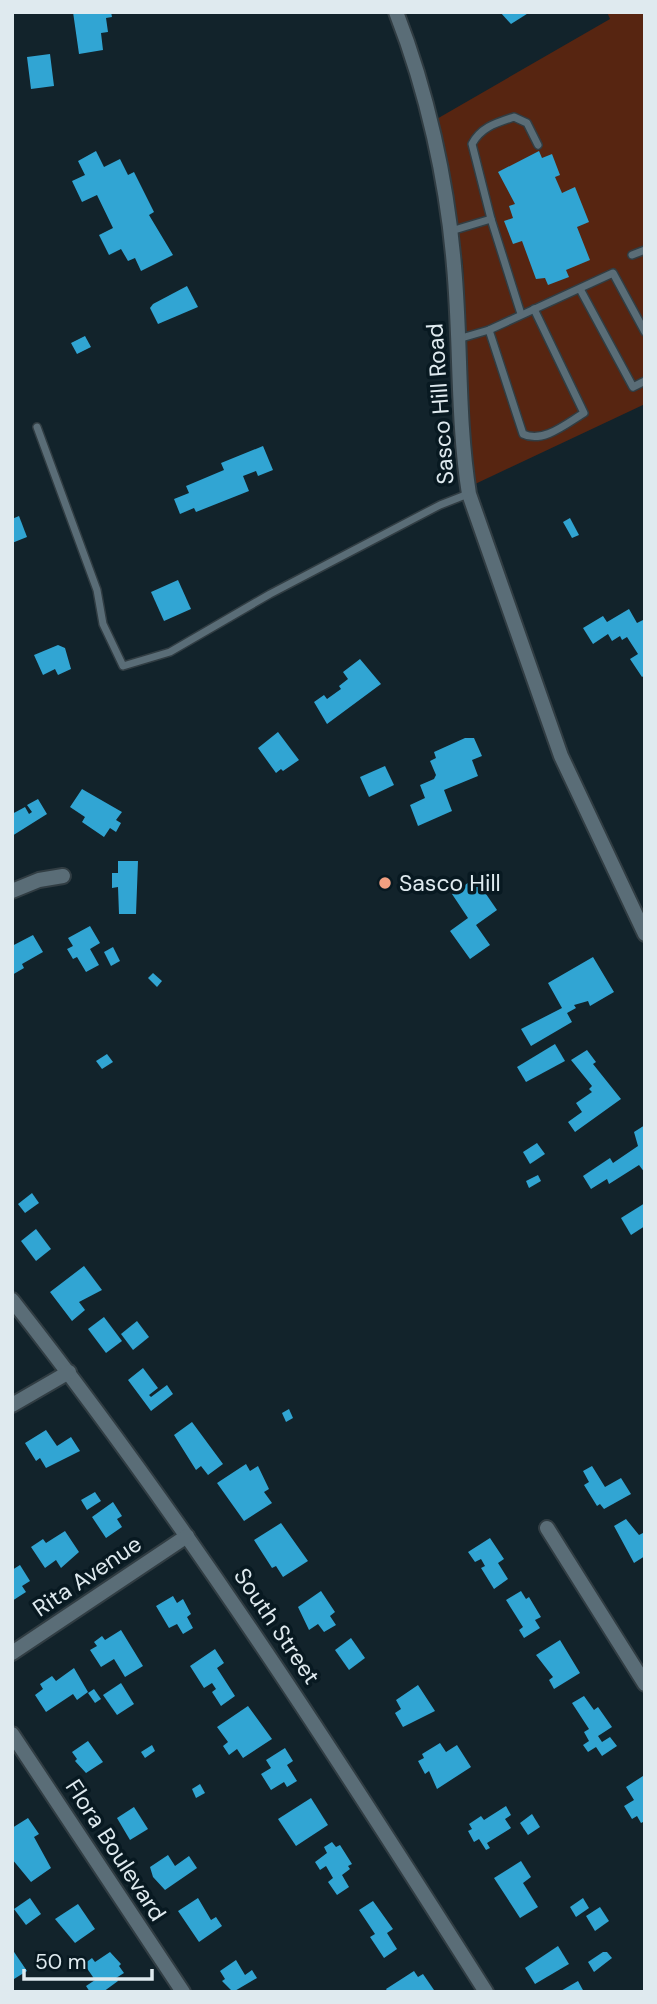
<svg xmlns="http://www.w3.org/2000/svg" width="657" height="2004" viewBox="0 0 657 2004" font-family="'DM Sans',sans-serif">
  <rect width="100%" height="100%" fill="#12232b"/>
  <path fill="#572511" d="M607,12H645V404L473,485L466,443L468,379L463,263L435,120L610,19Z"/>
  <g fill="#31a5d3">
    <path d="M73,12H111L112,17L106,18L108,32L101,33L103,50L79,54Z"/>
    <path d="M500,12H530L511,24Z"/>
    <path d="M50,54L54,86L31,89L27,57Z"/>
    <path d="M96,151L104,167L120,159L128,175L134,172L154,212L149,215L173,255L141,271L135,258L128,261L121,249L109,255L99,235L113,228L97,195L82,202L72,181L85,175L78,161Z"/>
    <path d="M539,151L542,158L552,154L560,175L555,177L562,193L575,187L589,222L577,227L590,260L566,270L569,277L548,285L545,278L536,279L522,241L513,244L504,221L513,218L509,206L515,204L498,172Z"/>
    <path d="M187,286L198,307L158,324L150,308L153,304Z"/>
    <path d="M85,336L91,347L77,354L71,343Z"/>
    <path d="M263,446L273,470L258,476L256,471L243,476L249,491L196,512L194,508L180,514L174,499L189,493L186,486L224,470L221,463Z"/>
    <path d="M19,516L27,537L12,543V519Z"/>
    <path d="M570,518L579,535L572,538L563,522Z"/>
    <path d="M178,580L191,609L164,621L151,592Z"/>
    <path d="M629,609L637,623L645,619V675L642,677L630,659L638,654L627,637L622,640L620,636L612,641L608,634L593,644L583,628L603,616L607,622Z"/>
    <path d="M58,645L65,648L71,669L58,675L55,669L43,675L34,655Z"/>
    <path d="M360,659L381,684L327,724L314,702L324,695L327,699L341,689L339,686L348,679L343,672Z"/>
    <path d="M278,732L299,760L283,771L281,769L276,773L258,748Z"/>
    <path d="M465,738H474L482,756L472,760L478,776L444,790L452,811L418,826L410,805L425,798L420,785L434,779L436,775L430,761L436,758L434,752Z"/>
    <path d="M385,766L394,785L369,797L360,777Z"/>
    <path d="M82,789L122,812L116,820L121,823L116,832L110,828L104,837L82,822L85,817L70,807Z"/>
    <path d="M38,799L47,814L12,836V814L25,807L29,814L32,812L27,805Z"/>
    <path d="M118,861H138L136,914H119L118,887L112,888V873H118Z"/>
    <path d="M475,878L497,910L476,925L490,945L470,959L450,931L468,918L452,894Z"/>
    <path d="M90,926L100,943L90,949L99,965L86,972L77,957L73,959L67,949L73,946L68,938Z"/>
    <path d="M33,935L43,952L22,964L24,968L12,975V946Z"/>
    <path d="M113,947L120,961L111,966L104,952Z"/>
    <path d="M593,957L614,992L590,1006L588,1001L574,1005L576,1008L567,1013L572,1022L531,1046L521,1029L562,1008L548,983Z"/>
    <path d="M153,973L162,981L157,987L148,978Z"/>
    <path d="M555,1044L565,1061L526,1082L517,1067Z"/>
    <path d="M587,1050L596,1062L593,1064L621,1099L575,1132L568,1122L582,1112L576,1103L592,1092L589,1089L592,1086L571,1060Z"/>
    <path d="M107,1054L113,1062L102,1069L96,1061Z"/>
    <path d="M645,1125V1173L639,1165L609,1184L607,1179L591,1189L583,1176L610,1158L613,1163L638,1146L634,1132Z"/>
    <path d="M537,1143L545,1154L530,1164L523,1152Z"/>
    <path d="M538,1175L541,1181L529,1188L526,1181Z"/>
    <path d="M32,1193L39,1203L25,1213L18,1204Z"/>
    <path d="M645,1203V1226L631,1235L621,1218Z"/>
    <path d="M36,1229L51,1249L36,1261L21,1241Z"/>
    <path d="M84,1266L102,1290L79,1302L85,1310L72,1321L50,1292Z"/>
    <path d="M104,1317L122,1341L106,1353L88,1329Z"/>
    <path d="M137,1321L149,1337L133,1350L121,1334Z"/>
    <path d="M143,1368L158,1388L149,1395L151,1397L167,1385L173,1394L151,1411L128,1380Z"/>
    <path d="M289,1409L293,1418L286,1422L282,1413Z"/>
    <path d="M192,1422L223,1464L208,1475L201,1466L196,1470L174,1435Z"/>
    <path d="M46,1430L57,1446L71,1437L80,1451L46,1468L40,1458L36,1461L25,1443Z"/>
    <path d="M246,1464L250,1471L258,1466L269,1489L264,1492L272,1503L244,1521L217,1483Z"/>
    <path d="M592,1466L605,1487L621,1478L631,1494L604,1509L600,1504L597,1506L584,1485L589,1482L583,1471Z"/>
    <path d="M95,1492L101,1501L87,1510L81,1500Z"/>
    <path d="M113,1502L122,1516L117,1519L122,1527L106,1538L92,1517Z"/>
    <path d="M626,1519L639,1535L643,1533L645,1536V1556L634,1563L614,1526Z"/>
    <path d="M281,1523L308,1561L283,1577L276,1566L272,1568L254,1540Z"/>
    <path d="M65,1531L79,1552L61,1568L56,1560L45,1568L31,1547L43,1539L46,1543Z"/>
    <path d="M490,1538L504,1559L498,1563L508,1579L494,1589L481,1568L485,1566L481,1559L475,1562L468,1552Z"/>
    <path d="M20,1565L30,1581L22,1586L26,1592L12,1601V1570Z"/>
    <path d="M321,1591L335,1612L330,1616L336,1625L324,1632L318,1624L309,1630L298,1607Z"/>
    <path d="M521,1591L526,1599L529,1597L541,1617L535,1620L540,1628L524,1638L519,1630L523,1627L506,1600Z"/>
    <path d="M173,1596L177,1603L183,1599L191,1614L187,1617L193,1628L183,1634L177,1624L169,1628L156,1606Z"/>
    <path d="M121,1630L143,1666L125,1677L114,1659L101,1667L90,1650L97,1646L94,1642L102,1636L105,1640Z"/>
    <path d="M351,1638L365,1658L349,1670L335,1650Z"/>
    <path d="M560,1640L580,1673L554,1689L549,1680L553,1677L536,1655Z"/>
    <path d="M215,1649L224,1663L217,1668L235,1696L221,1706L212,1692L216,1689L212,1683L204,1688L190,1666Z"/>
    <path d="M74,1668L88,1692L77,1700L73,1694L46,1712L35,1695L43,1689L40,1684L52,1676L56,1681Z"/>
    <path d="M121,1683L134,1704L117,1715L103,1695Z"/>
    <path d="M418,1685L435,1711L403,1727L395,1713L401,1709L396,1700Z"/>
    <path d="M94,1689L101,1699L95,1703L88,1693Z"/>
    <path d="M584,1696L594,1710L598,1707L612,1727L598,1736L602,1742L610,1737L617,1746L602,1756L596,1747L588,1752L583,1745L589,1741L584,1732L589,1729L572,1703Z"/>
    <path d="M248,1706L272,1739L243,1758L237,1749L229,1755L223,1746L228,1742L217,1727Z"/>
    <path d="M88,1741L103,1762L86,1773L75,1761L77,1759L72,1752Z"/>
    <path d="M440,1743L446,1752L457,1745L471,1767L437,1789L429,1771L425,1774L418,1761L424,1758L422,1754Z"/>
    <path d="M152,1745L155,1751L145,1758L141,1752Z"/>
    <path d="M285,1748L293,1761L287,1765L297,1781L287,1787L284,1782L271,1790L261,1774L271,1768L266,1760Z"/>
    <path d="M643,1776L645,1821L641,1823L637,1816L632,1819L624,1806L634,1800L626,1787Z"/>
    <path d="M200,1784L205,1793L196,1798L192,1789Z"/>
    <path d="M311,1798L328,1825L296,1846L278,1819Z"/>
    <path d="M506,1806L511,1815L505,1819L511,1828L487,1843L490,1848L486,1850L479,1839L474,1842L468,1831L472,1829L469,1824L481,1816L484,1820Z"/>
    <path d="M134,1807L148,1829L130,1840L117,1818Z"/>
    <path d="M532,1814L540,1827L528,1835L520,1823Z"/>
    <path d="M28,1818L39,1834L34,1837L51,1868L31,1882L12,1859V1828Z"/>
    <path d="M332,1842L336,1847L340,1845L352,1864L348,1866L350,1869L342,1875L349,1887L337,1895L328,1882L333,1878L326,1866L320,1870L315,1862L327,1853L324,1847Z"/>
    <path d="M168,1855L175,1866L189,1856L197,1868L165,1890L153,1877L150,1867Z"/>
    <path d="M521,1861L531,1877L523,1883L538,1907L520,1918L494,1878Z"/>
    <path d="M30,1898L41,1914L26,1925L14,1909Z"/>
    <path d="M198,1898L211,1920L216,1917L222,1926L199,1942L178,1911Z"/>
    <path d="M583,1898L589,1908L576,1917L570,1907Z"/>
    <path d="M373,1901L393,1929L387,1933L397,1949L384,1958L370,1937L375,1934L359,1910Z"/>
    <path d="M78,1904L95,1929L75,1943L55,1919Z"/>
    <path d="M600,1907L609,1921L595,1931L586,1916Z"/>
    <path d="M558,1946L569,1964L535,1984L525,1968Z"/>
    <path d="M12,1949L27,1971L14,1979L12,1977Z"/>
    <path d="M110,1952L121,1964L119,1966L124,1973L116,1978L118,1981L103,1992H90L86,1986L95,1980L84,1964L92,1958L95,1962Z"/>
    <path d="M603,1952H607L612,1958L594,1972L588,1962Z"/>
    <path d="M236,1960L245,1975L252,1970L257,1978L233,1992L222,1981L225,1979L220,1971Z"/>
    <path d="M414,1971L418,1977L423,1974L434,1990L388,1992L386,1989Z"/>
    <path d="M578,1981L584,1992H559Z"/>
  </g>
  <g fill="none" stroke-linecap="round" stroke-linejoin="round">
    <defs>
      <g id="lane">
        <path d="M491,219L521,314"/>
        <path d="M451,231L491,219L472,144C481,127 496,123 514,117L527,123L538,145"/>
        <path d="M632,255L645,250"/>
        <path d="M580,289L633,387L645,381"/>
        <path d="M489,330L523,434C543,444 567,423 584,413L534,309"/>
        <path d="M458,339L489,330L613,273L645,332"/>
        <path d="M37,427L97,590L103,624L123,666L170,652L270,594L440,505L468,494"/>
      </g>
      <g id="street">
        <path d="M396,12C427,91 447,181 454,266C461,342 457,418 469,494L561,756L645,934"/>
        <path d="M12,891L39,880L63,876"/>
        <path d="M12,1300C185,1520 336,1755 486,1992"/>
        <path d="M12,1405L69,1372"/>
        <path d="M547,1528L645,1684"/>
        <path d="M12,1653L187,1536"/>
        <path d="M12,1734L183,1992"/>
      </g>
    </defs>
    <use href="#lane" stroke="#313d43" stroke-width="10"/>
    <use href="#street" stroke="#313d43" stroke-width="18"/>
    <use href="#lane" stroke="#5a6d77" stroke-width="7"/>
    <use href="#street" stroke="#5a6d77" stroke-width="14"/>
  </g>
  <circle fill="#f2a081" stroke="#081921" stroke-width="2.5" cx="385" cy="883" r="7"/>
  <g text-anchor="middle" dominant-baseline="central" stroke-width="7" stroke-linejoin="round" paint-order="stroke">
    <g font-size="23" fill="#dfeaef" stroke="#081921">
      <text transform="translate(440 404) rotate(-94)">Sasco Hill Road</text>
      <text transform="translate(87 1576) rotate(-34)">Rita Avenue</text>
      <text transform="translate(277 1626) rotate(56)">South Street</text>
      <text transform="translate(116 1850) rotate(57)">Flora Boulevard</text>
    </g>
    <g font-size="23" fill="#dfeaef" stroke="#081921" text-anchor="start">
      <text x="399" y="883">Sasco Hill</text>
    </g>
  </g>
  <rect width="657" height="2004" fill="none" stroke="#dfeaef" stroke-width="28"/>
  <path d="M24 1969v10h128v-10" fill="none" stroke="#dfeaef" stroke-width="3.5"/>
  <text x="35" y="1969" font-size="21" fill="#dfeaef" stroke="#081921" stroke-width="5" paint-order="stroke">50 m</text>
</svg>
